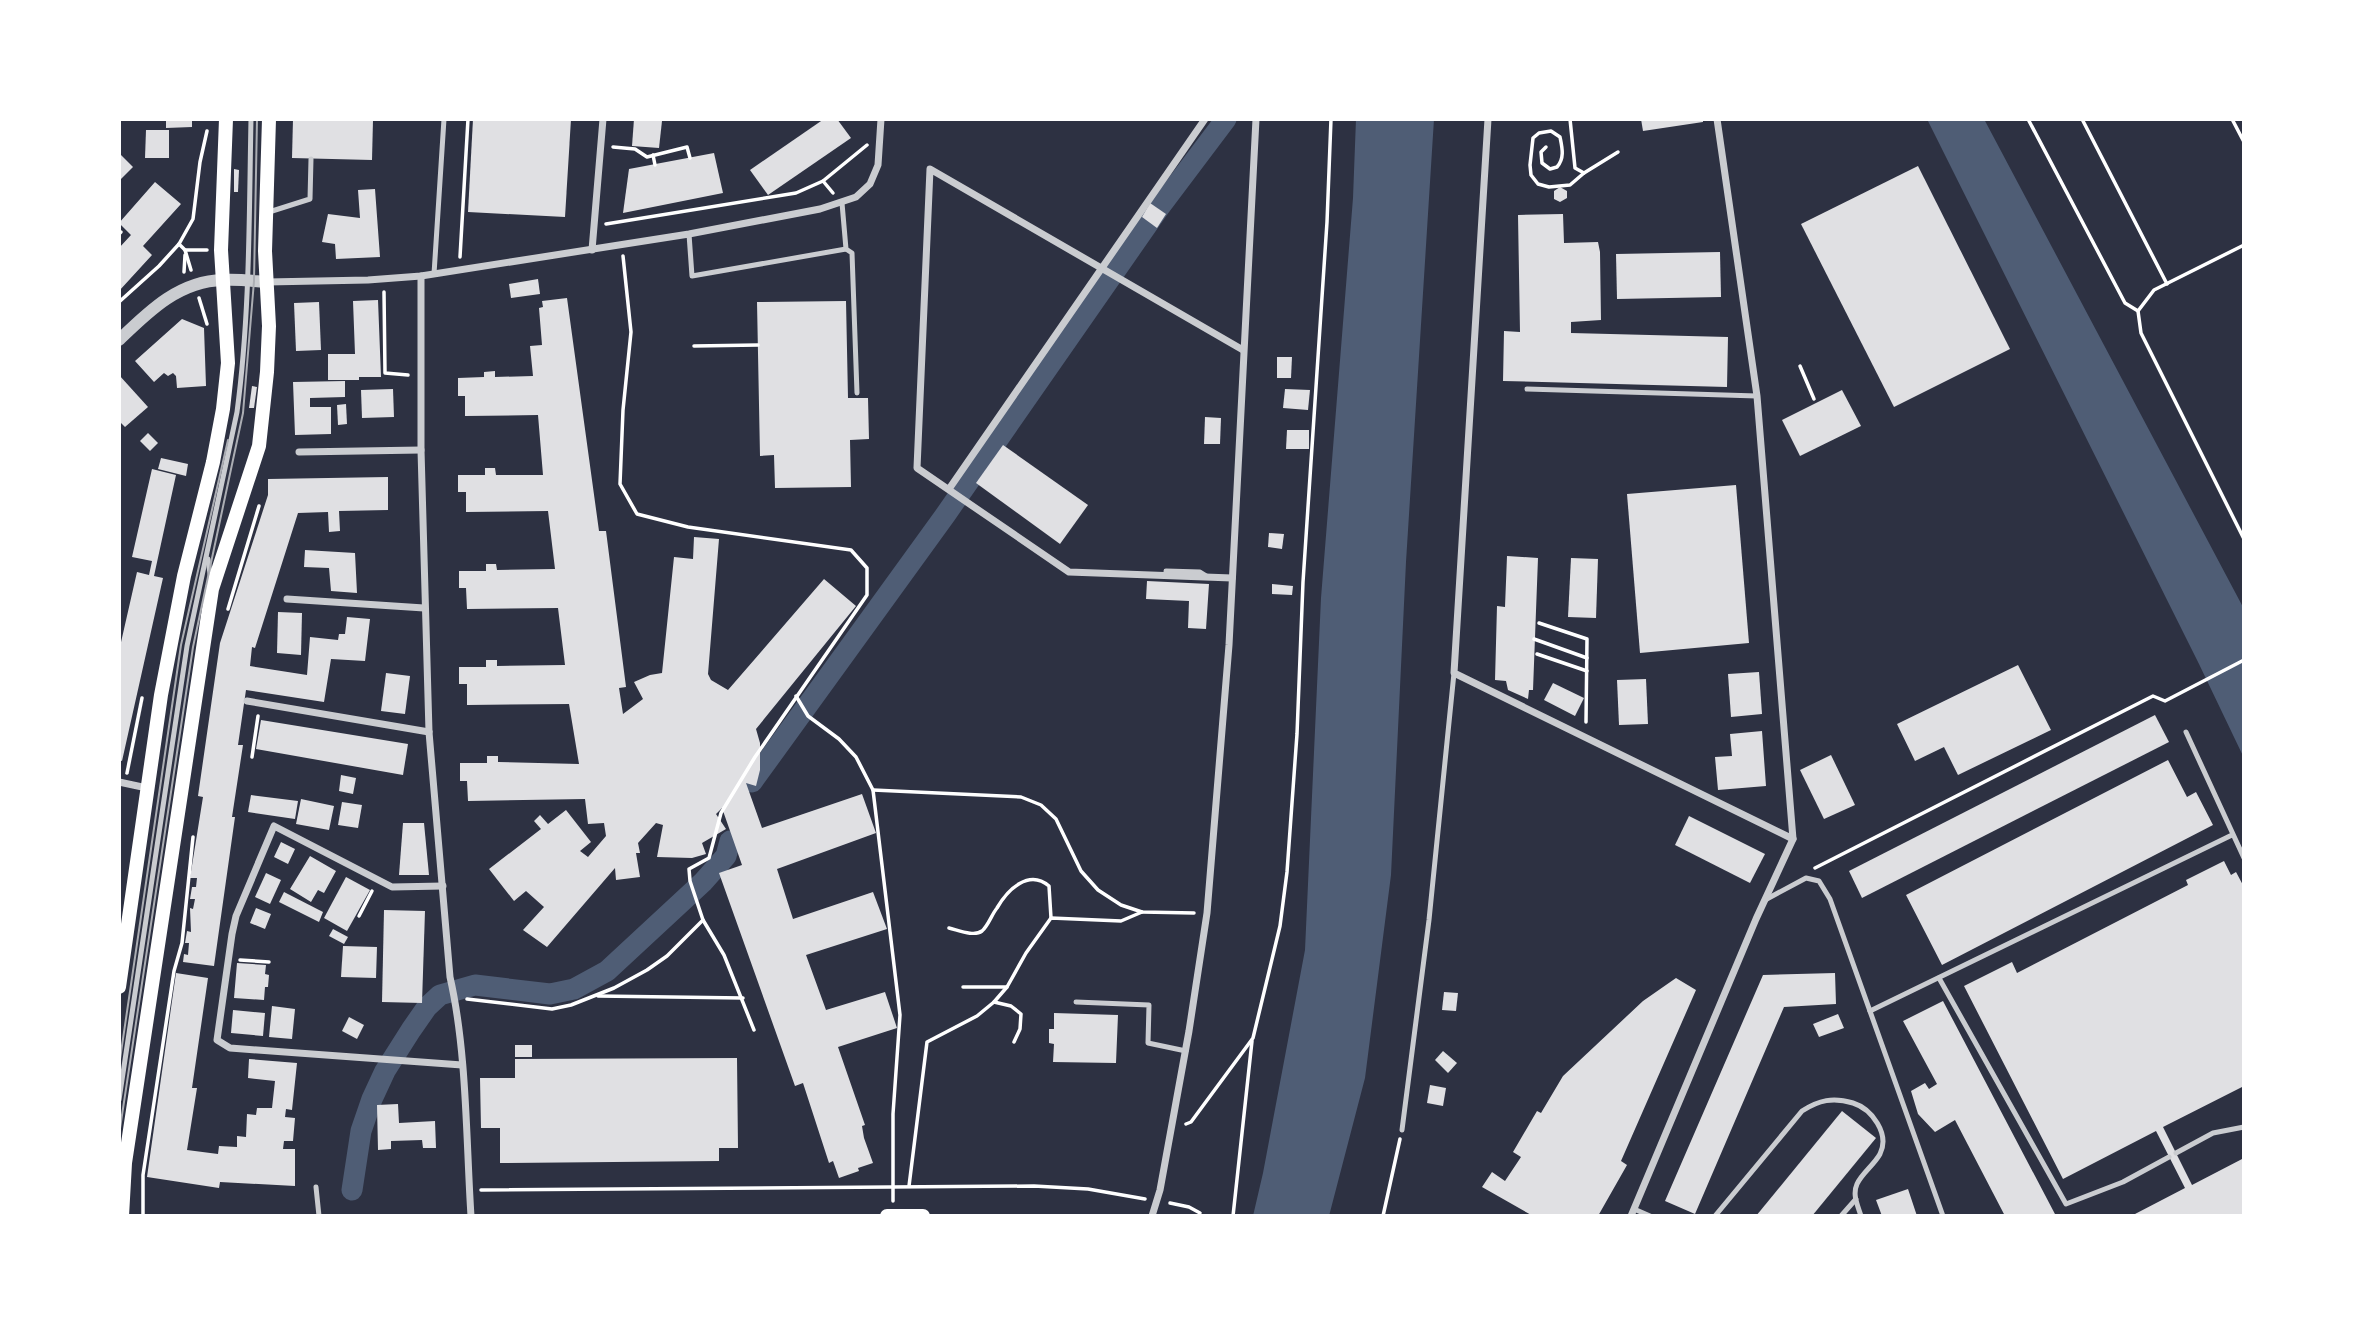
<svg xmlns="http://www.w3.org/2000/svg" width="2363" height="1335" viewBox="0 0 2363 1335" font-family="'Source Sans 3',sans-serif">
  <rect width="100%" height="100%" fill="#2d3142"/>
  <g fill="#4f5d75">
    <path d="M1356,119H1434L1406,562L1391,875L1365,1078L1329,1216H1253L1263,1173L1305,950L1321,598L1353,198Z"/>
    <path d="M1927,119H1984L2244,609V758L2199,664Z"/>
  </g>
  <g fill="none" stroke-linecap="round" stroke-linejoin="round">
    <g stroke="#4f5d75" stroke-width="21">
      <path d="M752,782L946,514L1159,208L1226,119"/>
      <path d="M352,1190L361,1131L372,1099L385,1071L411,1030L427,1007L440,995L475,985L550,994L574,989L607,971L703,882L726,856L730,841"/>
    </g>
  </g>
  <g fill="#e0e0e3">
    <path d="M166,119H192V127L166,128Z"/>
    <path d="M293,119L373,120L372,160L292,158Z"/>
    <path d="M473,119H571L565,217L468,212Z"/>
    <path d="M634,119L662,121L659,148L632,146Z"/>
    <path d="M824,119H837L851,138L768,195L750,170Z"/>
    <path d="M1641,119H1703V122L1643,131Z"/>
    <path d="M146,130H169V158H145Z"/>
    <path d="M119,153L133,167L119,181Z"/>
    <path d="M714,153L723,193L623,213L629,169Z"/>
    <path d="M1918,166L2010,349L1894,407L1801,224Z"/>
    <path d="M234,169L239,170L238,192H234Z"/>
    <path d="M155,182L181,204L143,246L152,255L119,291V248L131,235L119,223Z"/>
    <path d="M1560,187L1567,191V198L1560,202L1554,199V191Z"/>
    <path d="M375,189L380,257L336,259L335,244L322,242L328,214L360,218L358,190Z"/>
    <path d="M1150,203L1166,214L1157,228L1142,217Z"/>
    <path d="M1563,214L1564,243L1598,242L1600,252L1601,320L1571,322V333L1728,337L1727,387L1503,381L1504,331L1520,332L1518,215Z"/>
    <path d="M1720,252L1721,297L1617,299L1616,254Z"/>
    <path d="M538,279L540,294L511,298L509,284Z"/>
    <path d="M567,298L599,531H606L626,687L619,688L623,714L643,699L634,682L650,675L662,673L674,557L693,559L694,537L719,539L708,674L711,680L728,690L824,579L856,606L756,729L760,743V770L756,786L746,783L762,828L862,794L876,833L777,869L793,919L873,892L887,929L806,955L826,1010L885,992L897,1028L838,1047L865,1125L862,1126L864,1138L873,1163L858,1168L859,1171L839,1178L833,1161L829,1163L803,1083L795,1086L719,873L742,865L722,808L716,814L726,829L702,843L706,854L692,858L657,857L663,825L656,823L638,843L640,853H636L640,877L616,880L615,868L547,947L523,930L544,907L526,891L514,901L489,869L541,829L534,821L540,815L548,824L566,810L591,842L580,851L588,857L606,836L604,823L588,824L585,799L468,801L467,781H460V763H487V756H498V762L579,764L569,704L467,705V684H459V667H486V660H497V666L565,665L558,608L467,609L466,588H459V571H486V564H496L497,570L555,569L548,511L466,512V492H458V475H485V468H495L496,475H543L538,415L465,416V396H458V378L484,377V372L495,371V377L533,376L530,346L542,345L539,308L543,307L542,301Z"/>
    <path d="M378,300L381,377H359V380H328V354H355L353,301Z"/>
    <path d="M846,301L848,398H868L869,439L850,440L851,487L775,488L774,455L760,456L757,302Z"/>
    <path d="M319,302L321,350L296,351L294,303Z"/>
    <path d="M182,319L204,328L206,386L177,388L176,376L173,373L168,376L164,373L154,382L135,361Z"/>
    <path d="M1277,357H1292L1291,378H1277Z"/>
    <path d="M119,375L148,407L125,427L119,421Z"/>
    <path d="M345,381V397L310,398V407H331V434L295,435L293,382Z"/>
    <path d="M252,386L257,387L254,408H249Z"/>
    <path d="M393,389L394,417L362,418L361,390Z"/>
    <path d="M1285,389L1310,390L1308,410L1283,408Z"/>
    <path d="M1842,390L1861,426L1800,456L1782,420Z"/>
    <path d="M346,404L347,424L338,425L337,405Z"/>
    <path d="M1205,417L1221,418L1220,444H1204Z"/>
    <path d="M1287,430H1309V449H1286Z"/>
    <path d="M148,433L158,443L150,451L140,441Z"/>
    <path d="M1003,445L1088,505L1060,544L976,483Z"/>
    <path d="M161,458L188,464L186,476L158,469Z"/>
    <path d="M152,469L176,475L154,576L163,578L122,761L119,760V651L137,572L149,575L152,561L132,557Z"/>
    <path d="M388,477V510L339,511L340,531L329,532L328,512L298,513L255,648L252,647L250,666L307,675L310,637L338,640L339,634H345L347,617L370,619L365,661L331,659L324,702L246,690L238,745H243L232,817H235L214,966L183,962L184,954L188,955L189,943H185L187,931L191,932L190,908L193,909L195,899H190L192,887H196L197,878H190L203,797L198,796L220,643L268,495V479Z"/>
    <path d="M1736,485L1749,643L1640,653L1627,494Z"/>
    <path d="M1269,533L1284,534L1282,549L1268,547Z"/>
    <path d="M305,550L355,553L357,593L331,591L329,568L304,567Z"/>
    <path d="M1507,556L1538,558L1533,690H1529L1528,699L1508,690L1506,681L1495,680L1497,606L1505,607Z"/>
    <path d="M1571,558L1598,559L1596,618L1568,617Z"/>
    <path d="M1147,581L1209,584L1206,629L1188,628L1189,601L1146,599Z"/>
    <path d="M1272,584L1293,586L1292,595L1272,594Z"/>
    <path d="M278,612L302,613L301,655L277,653Z"/>
    <path d="M2018,665L2051,730L1958,775L1944,747L1915,761L1897,724Z"/>
    <path d="M1759,672L1762,714L1731,717L1728,674Z"/>
    <path d="M386,673L410,676L405,714L381,711Z"/>
    <path d="M1646,679L1648,724L1619,725L1617,680Z"/>
    <path d="M1553,683L1584,698L1575,716L1544,700Z"/>
    <path d="M2155,715L2169,742L1862,898L1849,871Z"/>
    <path d="M261,720L408,744L403,775L256,749Z"/>
    <path d="M1762,731L1766,786L1718,790L1715,757L1732,756L1730,734Z"/>
    <path d="M1831,755L1855,805L1824,819L1800,770Z"/>
    <path d="M2168,760L2187,797L2196,792L2213,825L1942,965L1906,895Z"/>
    <path d="M341,775L356,778L353,794L339,791Z"/>
    <path d="M251,795L298,801L295,819L248,812Z"/>
    <path d="M301,799L334,806L329,830L296,824Z"/>
    <path d="M342,802L362,805L358,828L338,825Z"/>
    <path d="M1689,816L1765,854L1750,883L1675,845Z"/>
    <path d="M403,823H424L429,875H399Z"/>
    <path d="M281,842L295,849L288,864L274,857Z"/>
    <path d="M310,856L336,871L324,893L318,890L311,902L290,889Z"/>
    <path d="M2224,861L2231,875L2236,872L2244,887V1086L2163,1127L2192,1185L2244,1158V1216H2136L2135,1214L2185,1188L2156,1131L2063,1179L1964,986L2012,962L2017,973L2188,885L2186,880Z"/>
    <path d="M266,873L281,880L270,904L255,897Z"/>
    <path d="M346,877L370,890L347,931L324,918Z"/>
    <path d="M284,892L323,912L319,922L279,902Z"/>
    <path d="M256,908L271,914L265,929L250,923Z"/>
    <path d="M384,910L425,911L422,1003L382,1002Z"/>
    <path d="M333,929L348,937L344,944L329,936Z"/>
    <path d="M343,946L377,947L376,978L341,977Z"/>
    <path d="M237,963L266,965L265,974L269,975L268,987H265L264,1000L234,998Z"/>
    <path d="M176,973L208,978L192,1088H197L187,1150L218,1154L219,1146L237,1147V1136L246,1137L247,1114L256,1115L257,1108H272L275,1081L248,1078L249,1059L297,1063L292,1110L286,1109L285,1117L295,1118L293,1141H284L283,1149H295V1186L220,1182L219,1188L147,1177Z"/>
    <path d="M1835,973L1836,1004L1784,1007L1695,1214L1665,1201L1763,975Z"/>
    <path d="M1676,978L1696,990L1621,1161L1627,1165L1598,1216H1533L1482,1187L1492,1172L1505,1181L1521,1157L1513,1152L1537,1111L1541,1113L1563,1076L1643,1001Z"/>
    <path d="M1444,992L1458,993L1456,1011L1442,1010Z"/>
    <path d="M1943,1001L2056,1216H2005L1955,1120L1935,1132L1918,1114L1911,1091L1925,1083L1929,1089L1937,1084L1903,1021Z"/>
    <path d="M272,1006L295,1009L292,1039L269,1037Z"/>
    <path d="M233,1010L265,1013L263,1036L231,1033Z"/>
    <path d="M1054,1013L1118,1015L1116,1063L1053,1062L1054,1044L1049,1043V1029H1054Z"/>
    <path d="M1838,1014L1844,1028L1819,1037L1813,1024Z"/>
    <path d="M349,1017L364,1025L357,1039L342,1031Z"/>
    <rect x="515" y="1045" width="17" height="12"/>
    <path d="M1443,1051L1457,1063L1448,1073L1435,1060Z"/>
    <path d="M737,1058L738,1148H719V1161L500,1163V1128H481L480,1078H515V1059Z"/>
    <path d="M1430,1085L1446,1088L1443,1106L1427,1103Z"/>
    <path d="M398,1104L399,1123L435,1121L436,1148H423L422,1140L391,1141V1149L378,1150L377,1105Z"/>
    <path d="M1842,1111L1876,1138L1812,1216H1756Z"/>
    <path d="M1908,1189L1917,1216H1882L1876,1200Z"/>
  </g>
  <g fill="none" stroke-linecap="round" stroke-linejoin="round">
    <g stroke="#fff" stroke-width="3.5">
      <path d="M1570,119L1575,168L1584,173"/>
      <path d="M2028,119L2125,303L2138,311"/>
      <path d="M2082,119L2167,284"/>
      <path d="M2232,119L2244,142"/>
      <path d="M613,147L635,149L647,157L687,147L690,158"/>
      <path d="M1546,147L1541,152L1542,163L1550,169L1557,167C1565,158 1562,147 1560,137L1551,131L1539,133L1533,138L1530,165L1531,175L1538,184L1549,187L1570,185L1584,173L1618,152"/>
      <path d="M653,155L655,165"/>
      <path d="M823,181L833,193"/>
      <path d="M606,224L796,193L823,181L867,145"/>
      <path d="M119,234L121,232"/>
      <path d="M179,244L185,250L191,270"/>
      <path d="M2244,245L2154,290L2138,311L2141,333L2244,539"/>
      <path d="M185,250H207"/>
      <path d="M460,257L468,119"/>
      <path d="M184,272L185,255"/>
      <path d="M384,292L385,373L408,375"/>
      <path d="M199,298L207,324"/>
      <path d="M119,302L159,266L179,244L193,219L200,162L207,131"/>
      <path d="M694,346L758,345"/>
      <path d="M1800,366L1814,399"/>
      <path d="M228,609L259,506"/>
      <path d="M1539,623L1587,639L1586,722"/>
      <path d="M1534,639L1587,658"/>
      <path d="M1537,654L1587,671"/>
      <path d="M796,696L808,716L839,739L856,757L873,790L900,1015L893,1114V1201"/>
      <path d="M252,757L258,716"/>
      <path d="M127,773L142,698"/>
      <path d="M873,790L1021,797L1041,805L1056,819L1081,871L1098,890L1121,905L1142,912L1194,913"/>
      <path d="M1815,868L2153,696L2165,701L2244,660"/>
      <path d="M359,916L372,891"/>
      <path d="M703,920L724,955L754,1030"/>
      <path d="M949,928C958,930 974,937 982,931C988,926 992,914 997,908C1008,889 1029,869 1049,886L1051,918"/>
      <path d="M240,960L269,962"/>
      <path d="M963,987H1007"/>
      <path d="M598,996L743,998"/>
      <path d="M467,999L552,1009L571,1005L614,988L647,970L667,956L703,920L690,881L689,869L709,858L721,813L755,757L867,595V568L851,550L688,527L637,514L620,484L623,410L631,332L623,256"/>
      <path d="M994,1002L1011,1006L1021,1014L1020,1029L1014,1042"/>
      <path d="M1186,1124L1191,1122L1253,1038L1280,926L1287,872L1297,734L1303,582L1327,222L1331,119"/>
      <path d="M909,1186L927,1042L977,1016L994,1002L1007,987L1026,953L1051,918L1121,921L1142,912"/>
      <path d="M481,1190L1034,1186L1088,1189L1145,1199"/>
      <path d="M1170,1203L1189,1207L1200,1213"/>
      <path d="M143,1216V1175L174,971L182,943L193,837"/>
      <path d="M1233,1216L1252,1041"/>
      <path d="M1383,1216L1400,1139"/>
    </g>
    <g stroke="#caccd0" stroke-width="5">
      <path d="M842,203L846,249L852,253L857,393"/>
      <path d="M269,212L310,199L311,159"/>
      <path d="M689,234L692,276L846,249"/>
      <path d="M434,274L444,119"/>
      <path d="M1527,389L1757,396"/>
      <path d="M208,559L211,581"/>
      <path d="M1166,571L1200,572L1208,577"/>
      <path d="M2186,732L2244,858"/>
      <path d="M1765,900L1806,878L1819,881L1830,899L1943,1216"/>
      <path d="M1939,978L2066,1204L2123,1182L2169,1157"/>
      <path d="M1076,1002L1149,1005L1148,1043L1186,1051"/>
      <path d="M1870,1011L2232,835"/>
      <path d="M119,1100L187,646L237,412C250,315 249,217 251,119"/>
      <path d="M1402,1130L1429,920L1454,673"/>
      <path d="M2176,1153L2213,1133L2244,1127"/>
      <path d="M316,1187L319,1216"/>
      <path d="M1634,1209L1650,1216"/>
      <path d="M1715,1216L1802,1111C1819,1100 1833,1097 1853,1103C1872,1109 1890,1134 1880,1154C1874,1165 1862,1173 1857,1184C1852,1195 1858,1206 1861,1216"/>
      <path d="M1841,1216L1856,1199"/>
    </g>
    <g stroke="#caccd0" stroke-width="7">
      <path d="M1488,119L1454,673L1793,839"/>
      <path d="M592,250L603,119"/>
      <path d="M421,276V450L429,732L450,977C467,1052 466,1139 471,1216"/>
      <path d="M267,282L368,280L421,276L689,234L820,209L856,197L870,184L878,165L881,119"/>
      <path d="M299,452L421,450"/>
      <path d="M949,489L1205,119"/>
      <path d="M1232,578L1069,572L917,468L930,169L1243,350"/>
      <path d="M287,599L424,608"/>
      <path d="M247,701L429,732"/>
      <path d="M119,782L147,788"/>
      <path d="M443,886L392,887L274,826L236,916L232,934L217,1040L230,1048L462,1065"/>
      <path d="M1152,1216L1160,1190L1189,1031L1207,913L1229,645L1256,119"/>
      <path d="M1631,1216L1756,919L1793,839L1757,396L1717,119"/>
    </g>
    <path stroke="#caccd0" stroke-width="12" d="M119,340C149,311 179,281 223,280C237,279 253,281 267,282"/>
    <g stroke="#fff" stroke-width="14">
      <path d="M119,987L161,695L184,576L213,462L223,409L228,363L221,250L226,119"/>
      <path d="M122,1216L125,1163L212,589L259,446L267,372L269,326L265,251L269,119"/>
      <path d="M887,1216H923"/>
    </g>
    <g stroke="#abadb3" stroke-width="2">
      <path d="M119,1066L181,645L228,440"/>
      <path d="M119,1135L193,647L243,413L254,281L257,119"/>
    </g>
  </g>
  <rect width="2363" height="1335" fill="none" stroke="#ffffff" stroke-width="242"/>
</svg>
